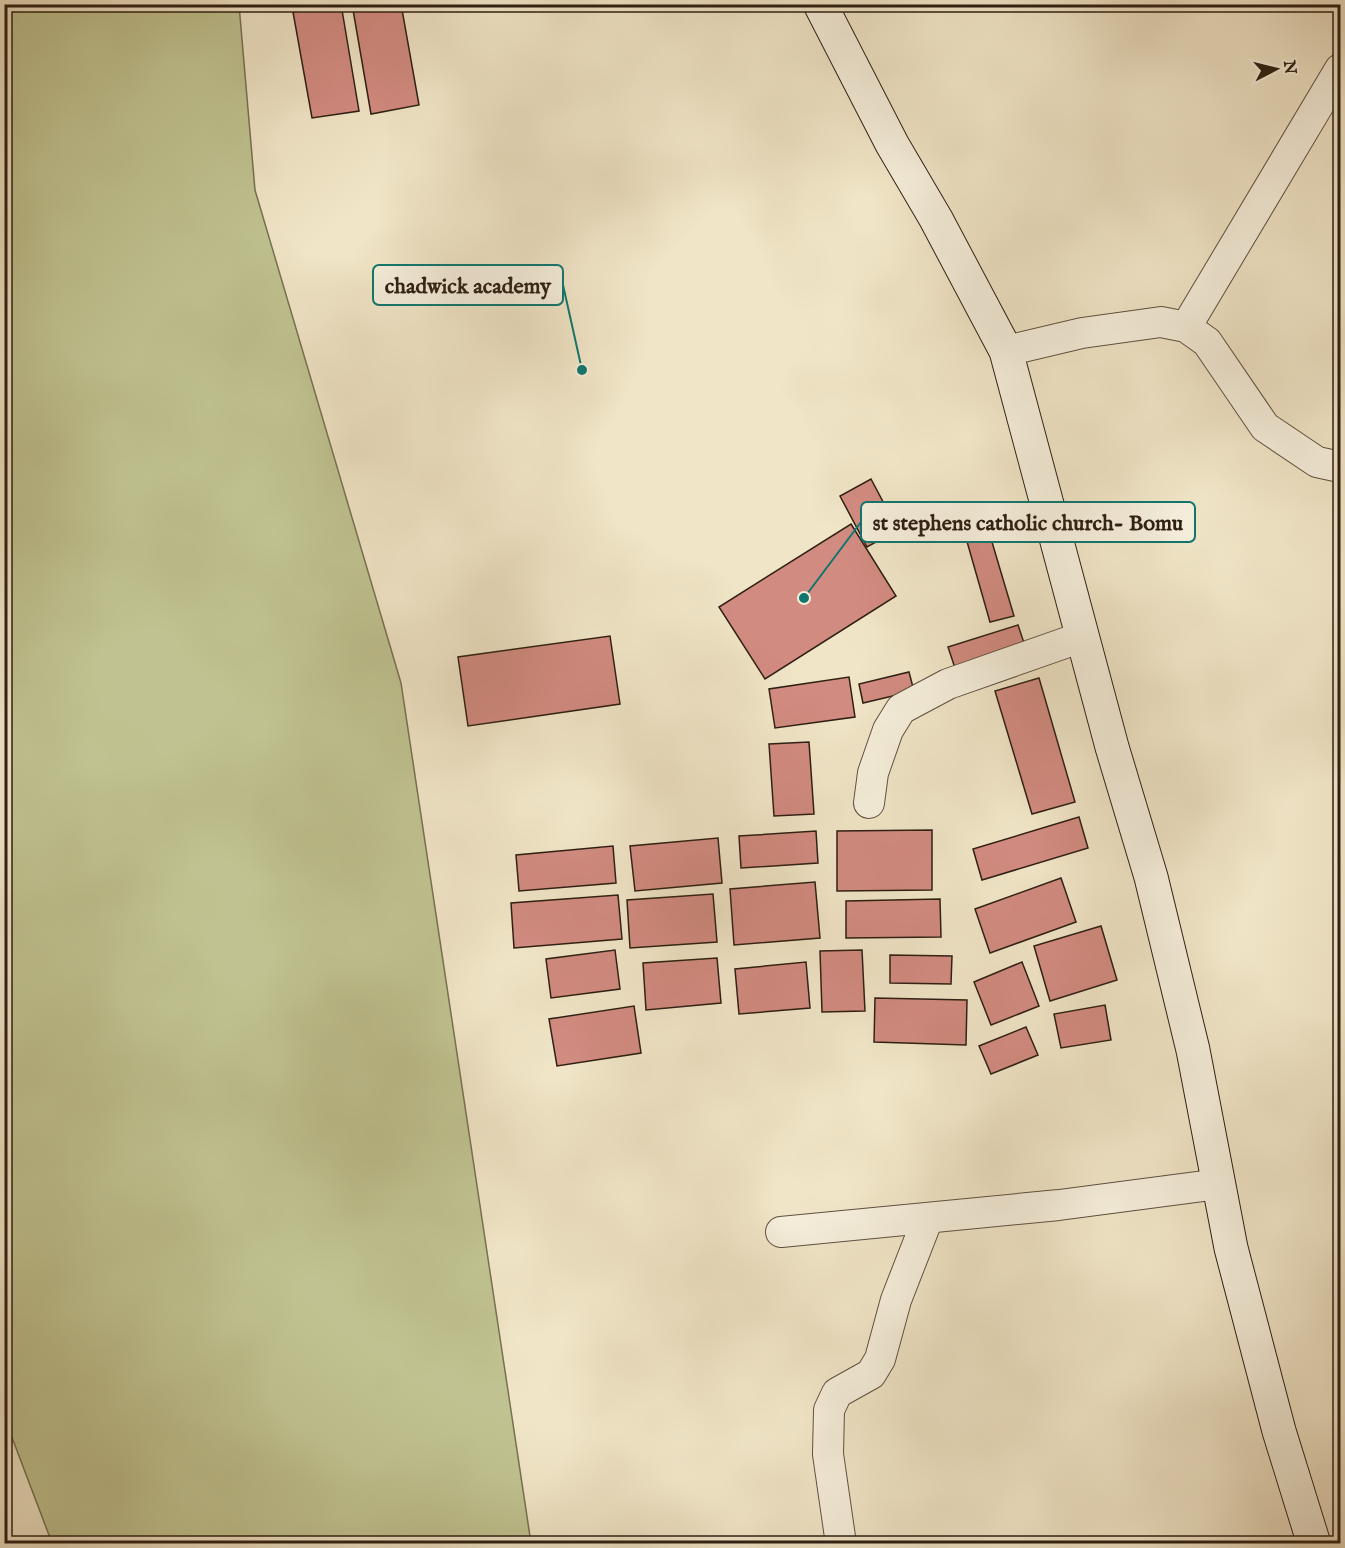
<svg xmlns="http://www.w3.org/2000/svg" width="1345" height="1548" viewBox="0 0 1345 1548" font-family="'IM FELL English',serif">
  <rect width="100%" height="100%" fill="#f0e5c7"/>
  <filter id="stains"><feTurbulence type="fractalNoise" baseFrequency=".00333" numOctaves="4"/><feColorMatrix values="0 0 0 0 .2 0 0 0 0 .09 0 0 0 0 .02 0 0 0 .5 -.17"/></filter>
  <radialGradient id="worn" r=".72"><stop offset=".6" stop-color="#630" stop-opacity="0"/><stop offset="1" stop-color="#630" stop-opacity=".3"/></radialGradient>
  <path fill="#c0c391" stroke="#777152" stroke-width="1.5" d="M5,4L239,5L255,190L401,683L531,1543H52L5,1419Z"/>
  <g fill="#d28b81" stroke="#2e1f13" stroke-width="1.5">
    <path d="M341,4L359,111L312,118L293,12Z"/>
    <path d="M352,4H401L419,105L371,114Z"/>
    <path d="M871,479L898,530L867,547L840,496Z"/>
    <path d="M851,524L896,596L765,679L719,607Z"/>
    <path d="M989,532L1014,616L990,622L966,538Z"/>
    <path d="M1018,625L1025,646L955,668L948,647Z"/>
    <path d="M610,636L620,704L468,726L458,657Z"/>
    <path d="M909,672L914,691L863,703L859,684Z"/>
    <path d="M849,677L855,717L775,728L769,689Z"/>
    <path d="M1039,678L1075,802L1032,814L995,691Z"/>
    <path d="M809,742L814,814L774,816L769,744Z"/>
    <path d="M1079,817L1088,848L982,880L973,849Z"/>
    <path d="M932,830V890L837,891V831Z"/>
    <path d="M816,831L818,863L741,868L739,836Z"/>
    <path d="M718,838L722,883L635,891L630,846Z"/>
    <path d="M613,846L616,883L519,891L516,855Z"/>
    <path d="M1061,878L1076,922L990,953L975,909Z"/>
    <path d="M815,882L820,938L734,945L730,889Z"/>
    <path d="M713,894L717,942L630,948L627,900Z"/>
    <path d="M618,895L622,939L514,948L511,903Z"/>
    <path d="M940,899L941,937L846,938V901Z"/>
    <path d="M1101,926L1117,980L1050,1001L1034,946Z"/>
    <path d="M615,950L620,989L551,998L546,959Z"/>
    <path d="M862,950L865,1011L822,1012L820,951Z"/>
    <path d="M890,955L952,956L951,984L890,983Z"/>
    <path d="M717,958L721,1003L646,1010L643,963Z"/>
    <path d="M806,962L810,1008L739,1014L735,969Z"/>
    <path d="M1022,962L1039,1006L991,1025L974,982Z"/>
    <path d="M875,998L967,1000L966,1045L874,1042Z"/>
    <path d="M1105,1005L1111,1040L1061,1048L1054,1014Z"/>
    <path d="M634,1006L641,1053L557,1066L549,1019Z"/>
    <path d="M1026,1027L1038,1055L991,1074L979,1046Z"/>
  </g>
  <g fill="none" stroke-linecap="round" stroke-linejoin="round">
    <defs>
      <g id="street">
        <path d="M1186,327L1340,69"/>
        <path d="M1006,351L1082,333L1161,322L1186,327L1207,342L1265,427L1317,462L1340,467"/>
        <path d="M869,803L873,773L888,730L901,709L948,684L1082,637"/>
        <path d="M781,1232L1059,1205L1219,1184"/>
        <path d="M841,1544L828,1454L829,1410L837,1393L871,1374L880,1359L896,1300L928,1218"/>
      </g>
      <path id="secondary" d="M820,4L892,144L936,219L1006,351L1112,747L1151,877L1193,1050L1231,1248L1279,1431L1314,1544"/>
    </defs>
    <use href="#street" stroke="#5e5040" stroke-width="32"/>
    <use href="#secondary" stroke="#2e1f13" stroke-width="35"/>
    <use href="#street" stroke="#f5eedb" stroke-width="30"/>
    <use href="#secondary" stroke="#f5eedb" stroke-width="33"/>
  </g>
  <path fill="none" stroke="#0f766e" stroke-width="2" d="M582 370L563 285M804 598L861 522"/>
  <g fill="#0f766e" stroke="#f5eedb" stroke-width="2">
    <circle cx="582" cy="370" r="6"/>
    <circle cx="804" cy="598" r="6"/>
  </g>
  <g fill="#f5eedb" stroke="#0f766e" stroke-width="2">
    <rect x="373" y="265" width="190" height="40" rx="6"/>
    <rect x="861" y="502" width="334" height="40" rx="6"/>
  </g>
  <g font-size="22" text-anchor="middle" font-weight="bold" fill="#2e1f13">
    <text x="468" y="293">chadwick academy</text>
    <text x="1028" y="530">st stephens catholic church- Bomu</text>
  </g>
  <rect width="1345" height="1548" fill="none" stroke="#f0e5c7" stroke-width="24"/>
  <rect x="6" y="6" width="1333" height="1536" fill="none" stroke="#2e1f13" stroke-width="3"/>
  <rect x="12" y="12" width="1321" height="1524" fill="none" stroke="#2e1f13" stroke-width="1.5"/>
  <g transform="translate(1276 69) rotate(83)" stroke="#f5eedb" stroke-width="4.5" paint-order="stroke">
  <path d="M0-4.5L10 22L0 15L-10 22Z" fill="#2e1f13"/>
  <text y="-9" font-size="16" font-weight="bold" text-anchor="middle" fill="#2e1f13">N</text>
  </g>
  <rect width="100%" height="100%" filter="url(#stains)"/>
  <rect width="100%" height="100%" fill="url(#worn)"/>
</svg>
